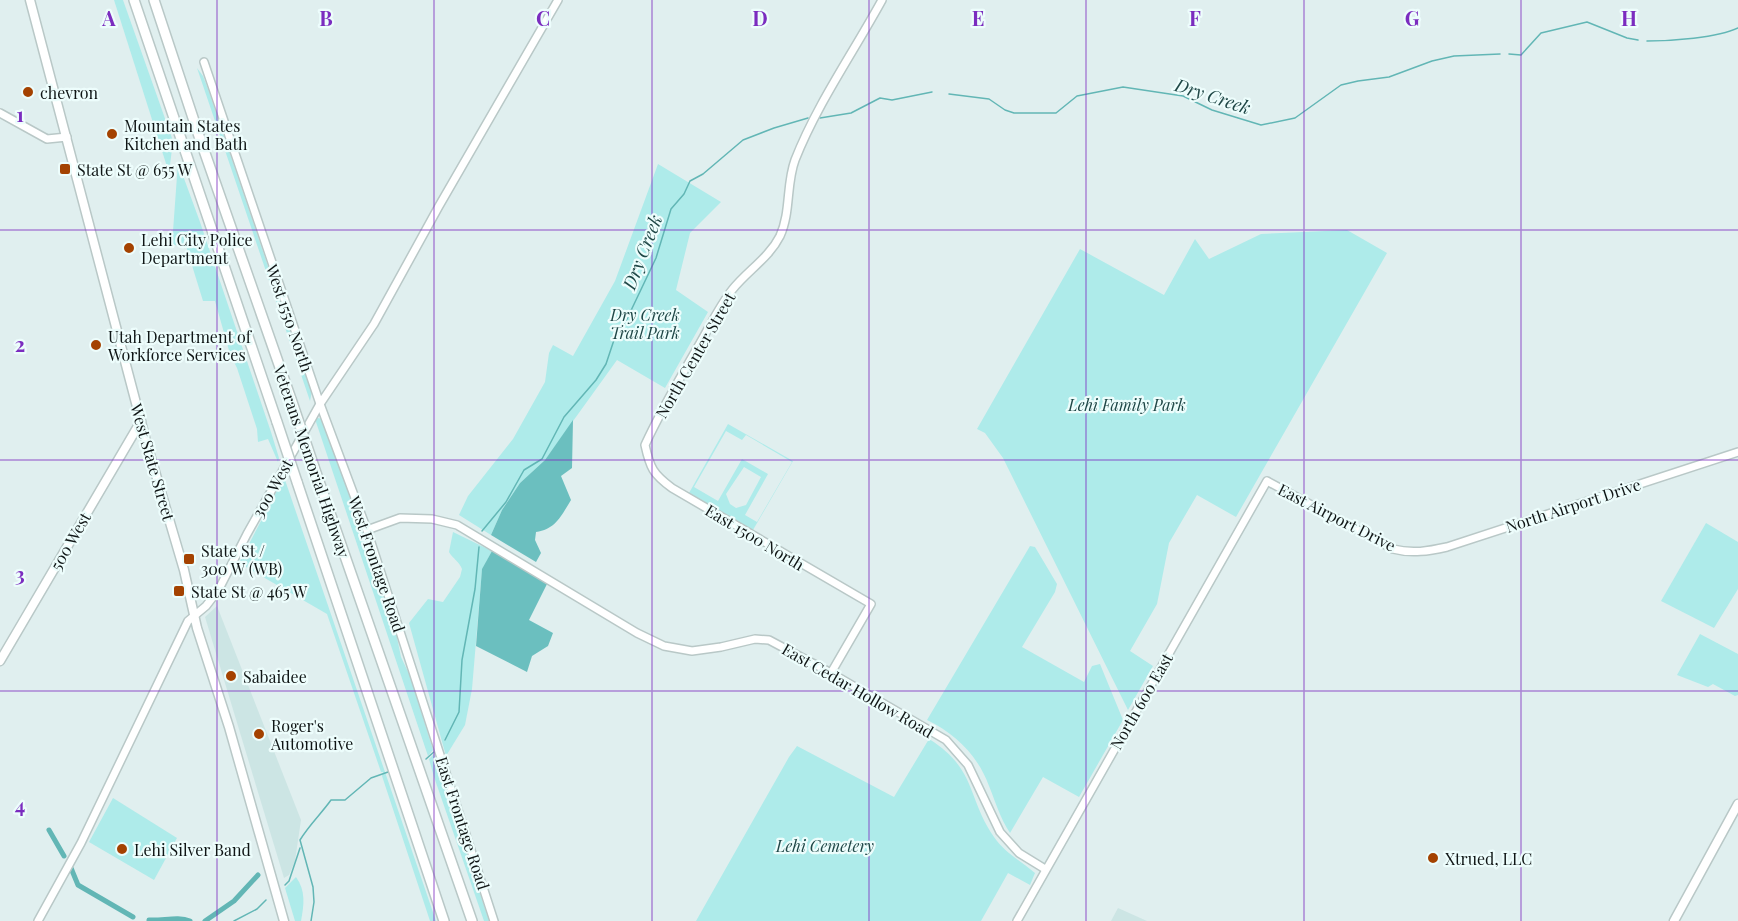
<svg xmlns="http://www.w3.org/2000/svg" width="1738" height="921" viewBox="0 0 1738 921" font-family="'Playfair Display',serif">
  <rect width="100%" height="100%" fill="#e0efef"/>
  <g fill="#cce5e4">
    <path d="M217,606L301,820L295,861L289,875L284,878L205,617Z"/>
    <path d="M1118,908L1147,921H1111Z"/>
  </g>
  <g fill="#aeebea" fill-rule="evenodd">
    <path d="M114,0H123L173,141L169,173Z"/>
    <path d="M197,68L203,76L208,89L296,349L312,391L310,401Z"/>
    <path d="M178,162L200,222L271,432L279,458L278,462L268,439L258,442L257,429L237,368L230,354L215,301H203L186,246L172,245Z"/>
    <path d="M658,164L721,202L690,233L676,290L708,312L665,388L617,360L545,460L520,483L502,510L491,535L459,515L468,496L513,439L545,382L549,353L553,345L573,356L615,281Z"/>
    <path d="M1347,230L1387,253L1236,517L1197,495L1169,543L1157,604L1130,651L1153,666L1128,710L1003,458L985,433L977,429L1080,249L1164,295L1195,239L1209,259L1261,234Z"/>
    <path d="M318,418L323,419L394,623L401,657L410,676L433,750L428,756L315,419Z"/>
    <path d="M728,424L793,461L753,530L689,493ZM726,431L742,440L746,435L792,462L757,522L745,515L768,474L742,459L718,501L694,487ZM744,467L761,477L746,505L736,508L730,504L726,494Z"/>
    <path d="M284,477L436,921H430L382,776L383,772H381L327,614L239,563Z"/>
    <path d="M1706,523L1738,542V589L1714,628L1661,601Z"/>
    <path d="M453,532L492,551L482,570L472,689L465,725L446,756L409,623L428,599L443,602L460,577L462,569C459,561 453,559 449,552Z"/>
    <path d="M1030,546L1035,547L1057,584L1055,592L1022,647L1084,682L1092,666L1100,664L1123,720L1079,797L1043,777L1010,833C1000,818 996,803 989,786C978,756 956,734 927,720Z"/>
    <path d="M1700,634L1738,654V695L1735,696L1713,684L1708,687L1677,675Z"/>
    <path d="M929,739C977,769 967,798 994,837C1005,853 1021,861 1035,873L1030,885L1008,873L981,921H696L789,757L797,746L894,797Z"/>
    <path d="M434,754L489,921H484L434,777L429,759Z"/>
    <path d="M113,798L177,838L154,880L89,842Z"/>
    <path d="M296,877C306,891 304,905 301,921H295L285,888Z"/>
  </g>
  <g fill="#6bbfbf">
    <path d="M573,420L572,468L561,476L571,500C561,516 556,529 536,532L535,540L541,553L536,562L491,535L502,510L520,483L545,460Z"/>
    <path d="M492,551L547,584L529,620L553,633L548,646L532,656L527,672L476,646L482,569Z"/>
  </g>
  <g fill="none" stroke-linecap="round" stroke-linejoin="round">
    <g stroke="#62b6b5" stroke-width="1.5">
      <path d="M1647,41C1670,41 1718,38 1738,28"/>
      <path d="M1509,54L1521,55L1541,33L1587,22L1627,38L1638,40"/>
      <path d="M949,94L989,99L1005,110L1014,113H1056L1077,96L1123,87L1183,96L1212,110L1261,125L1295,118L1341,85L1358,81L1389,77L1432,61L1454,56L1500,54"/>
      <path d="M820,118L851,113L880,98L892,100L932,92"/>
      <path d="M482,531L506,502L524,470L542,459L564,417L596,380L606,364L616,334L626,321L656,258L671,209L684,194L690,181L703,174L743,140L774,128L808,118"/>
      <path d="M445,740L459,712L462,660L475,589L479,547"/>
      <path d="M426,759L435,751"/>
      <path d="M285,885L289,881L300,848"/>
      <path d="M234,921L257,909L266,900"/>
      <path d="M311,921L314,902L313,887L300,840C309,825 321,814 331,800H345L371,778L388,772"/>
    </g>
    <g stroke="#62b6b5" stroke-width="5">
      <path d="M49,830L64,856"/>
      <path d="M71,868L78,885L133,917"/>
      <path d="M149,920C163,921 178,916 190,921"/>
      <path d="M205,921L234,901L258,875"/>
    </g>
    <defs>
      <g id="minor">
        <path d="M204,62L320,404L367,530L494,921"/>
        <path d="M0,113L47,139L67,137"/>
        <path d="M367,530L400,518L432,519L457,525L637,633L664,646L692,651L721,647L755,639L769,640L831,673L946,740L968,765L1000,832L1019,853L1045,869"/>
        <path d="M831,673L871,604L672,488C653,474 650,468 645,445C661,410 680,378 699,345C710,326 719,307 732,290C747,271 769,258 780,236C791,212 786,184 795,160C817,104 853,53 882,0"/>
        <path d="M38,921L81,843L188,621L206,606L219,589L247,534L320,404L374,324L439,206L558,0"/>
        <path d="M1017,921L1267,481L1393,549C1412,554 1429,551 1447,547L1738,452"/>
      </g>
      <g id="major">
        <path d="M30,0L146,441L184,570L197,628L229,727L284,921"/>
        <path d="M0,661L141,421"/>
        <path d="M1674,921L1738,804"/>
      </g>
      <g id="highway">
        <path d="M134,0L277,422"/>
        <path d="M154,0L199,136L291,399"/>
        <path d="M314,467L472,921"/>
        <path d="M297,482L444,921"/>
      </g>
    </defs>
    <use href="#minor" stroke="#b9c8c7" stroke-width="10"/>
    <use href="#major" stroke="#b9c8c7" stroke-width="11"/>
    <use href="#highway" stroke="#b9c8c7" stroke-width="12"/>
    <use href="#minor" stroke="#fff" stroke-width="7"/>
    <use href="#major" stroke="#fff" stroke-width="8"/>
    <use href="#highway" stroke="#fff" stroke-width="9"/>
    <defs>
      <g id="highway-bridge">
        <path d="M291,399L314,467"/>
        <path d="M277,422L297,482"/>
      </g>
    </defs>
    <use href="#highway-bridge" stroke="#b9c8c7" stroke-width="12" stroke-linecap="butt"/>
    <use href="#highway-bridge" stroke="#fff" stroke-width="9"/>
  </g>
  <path fill="none" stroke="#7b2cbf" stroke-width="1.5" stroke-opacity="0.55" d="M217,0V921M434,0V921M652,0V921M869,0V921M1086,0V921M1304,0V921M1521,0V921M0,230H1738M0,460H1738M0,691H1738"/>
  <g fill="#a44201" stroke="#edfdfc" stroke-width="2">
    <circle cx="28" cy="92" r="6"/>
    <circle cx="112" cy="134" r="6"/>
    <rect x="59" y="163" width="12" height="12" rx="3"/>
    <circle cx="129" cy="248" r="6"/>
    <circle cx="96" cy="345" r="6"/>
    <rect x="183" y="553" width="12" height="12" rx="3"/>
    <rect x="173" y="585" width="12" height="12" rx="3"/>
    <circle cx="231" cy="676" r="6"/>
    <circle cx="259" cy="734" r="6"/>
    <circle cx="122" cy="849" r="6"/>
    <circle cx="1433" cy="858" r="6"/>
  </g>
  <g text-anchor="middle" dominant-baseline="central" stroke-width="4.5" stroke-linejoin="round" paint-order="stroke">
    <g font-size="16" fill="#0f1515" stroke="#edfdfc" text-anchor="start">
      <text x="40" y="92">chevron</text>
      <text x="124" y="125">Mountain States<tspan x="124" dy="18">Kitchen and Bath</tspan></text>
      <text x="77" y="169">State St @ 655 W</text>
      <text x="141" y="239">Lehi City Police<tspan x="141" dy="18">Department</tspan></text>
      <text x="108" y="336">Utah Department of<tspan x="108" dy="18">Workforce Services</tspan></text>
      <text x="201" y="550">State St /<tspan x="201" dy="18">300 W (WB)</tspan></text>
      <text x="191" y="591">State St @ 465 W</text>
      <text x="243" y="676">Sabaidee</text>
      <text x="271" y="725">Roger's<tspan x="271" dy="18">Automotive</tspan></text>
      <text x="134" y="849">Lehi Silver Band</text>
      <text x="1445" y="858">Xtrued, LLC</text>
    </g>
    <g font-size="16" font-style="italic" fill="#1e4646" stroke="#edfdfc">
      <text x="645" y="314">Dry Creek<tspan x="645" dy="18">Trail Park</tspan></text>
      <text x="1127" y="404">Lehi Family Park</text>
      <text x="825" y="845">Lehi Cemetery</text>
    </g>
    <g font-size="16" fill="#0f1515" stroke="#edfdfc">
      <text transform="translate(290 318) rotate(71)">West 1550 North</text>
      <text transform="translate(695 355) rotate(-60)">North Center Street</text>
      <text transform="translate(312 461) rotate(71)">Veterans Memorial Highway</text>
      <text transform="translate(153 462) rotate(74)">West State Street</text>
      <text transform="translate(272 488) rotate(-60)">300 West</text>
      <text transform="translate(1573 505) rotate(-18)">North Airport Drive</text>
      <text transform="translate(1337 517) rotate(27)">East Airport Drive</text>
      <text transform="translate(755 537) rotate(31)">East 1500 North</text>
      <text transform="translate(70 541) rotate(-60)">500 West</text>
      <text transform="translate(377 564) rotate(71)">West Frontage Road</text>
      <text transform="translate(858 690) rotate(30)">East Cedar Hollow Road</text>
      <text transform="translate(1141 701) rotate(-60)">North 600 East</text>
      <text transform="translate(463 823) rotate(72)">East Frontage Road</text>
    </g>
    <g font-size="18" font-style="italic" fill="#204847" stroke="#edfdfc">
      <text transform="translate(1213 96) rotate(18)">Dry Creek</text>
      <text transform="translate(642 252) rotate(-69)">Dry Creek</text>
    </g>
  </g>
  <g font-size="20" text-anchor="middle" font-weight="bold" fill="#7b2cbf" stroke="#edfdfc" stroke-width="4.5" stroke-linejoin="round" paint-order="stroke">
    <text x="109" y="26">A</text>
    <text x="326" y="26">B</text>
    <text x="543" y="26">C</text>
    <text x="760" y="26">D</text>
    <text x="978" y="26">E</text>
    <text x="1195" y="26">F</text>
    <text x="1412" y="26">G</text>
    <text x="1629" y="26">H</text>
    <text x="20" y="122">1</text>
    <text x="20" y="352">2</text>
    <text x="20" y="582">3</text>
    <text x="20" y="813">4</text>
  </g>
</svg>
